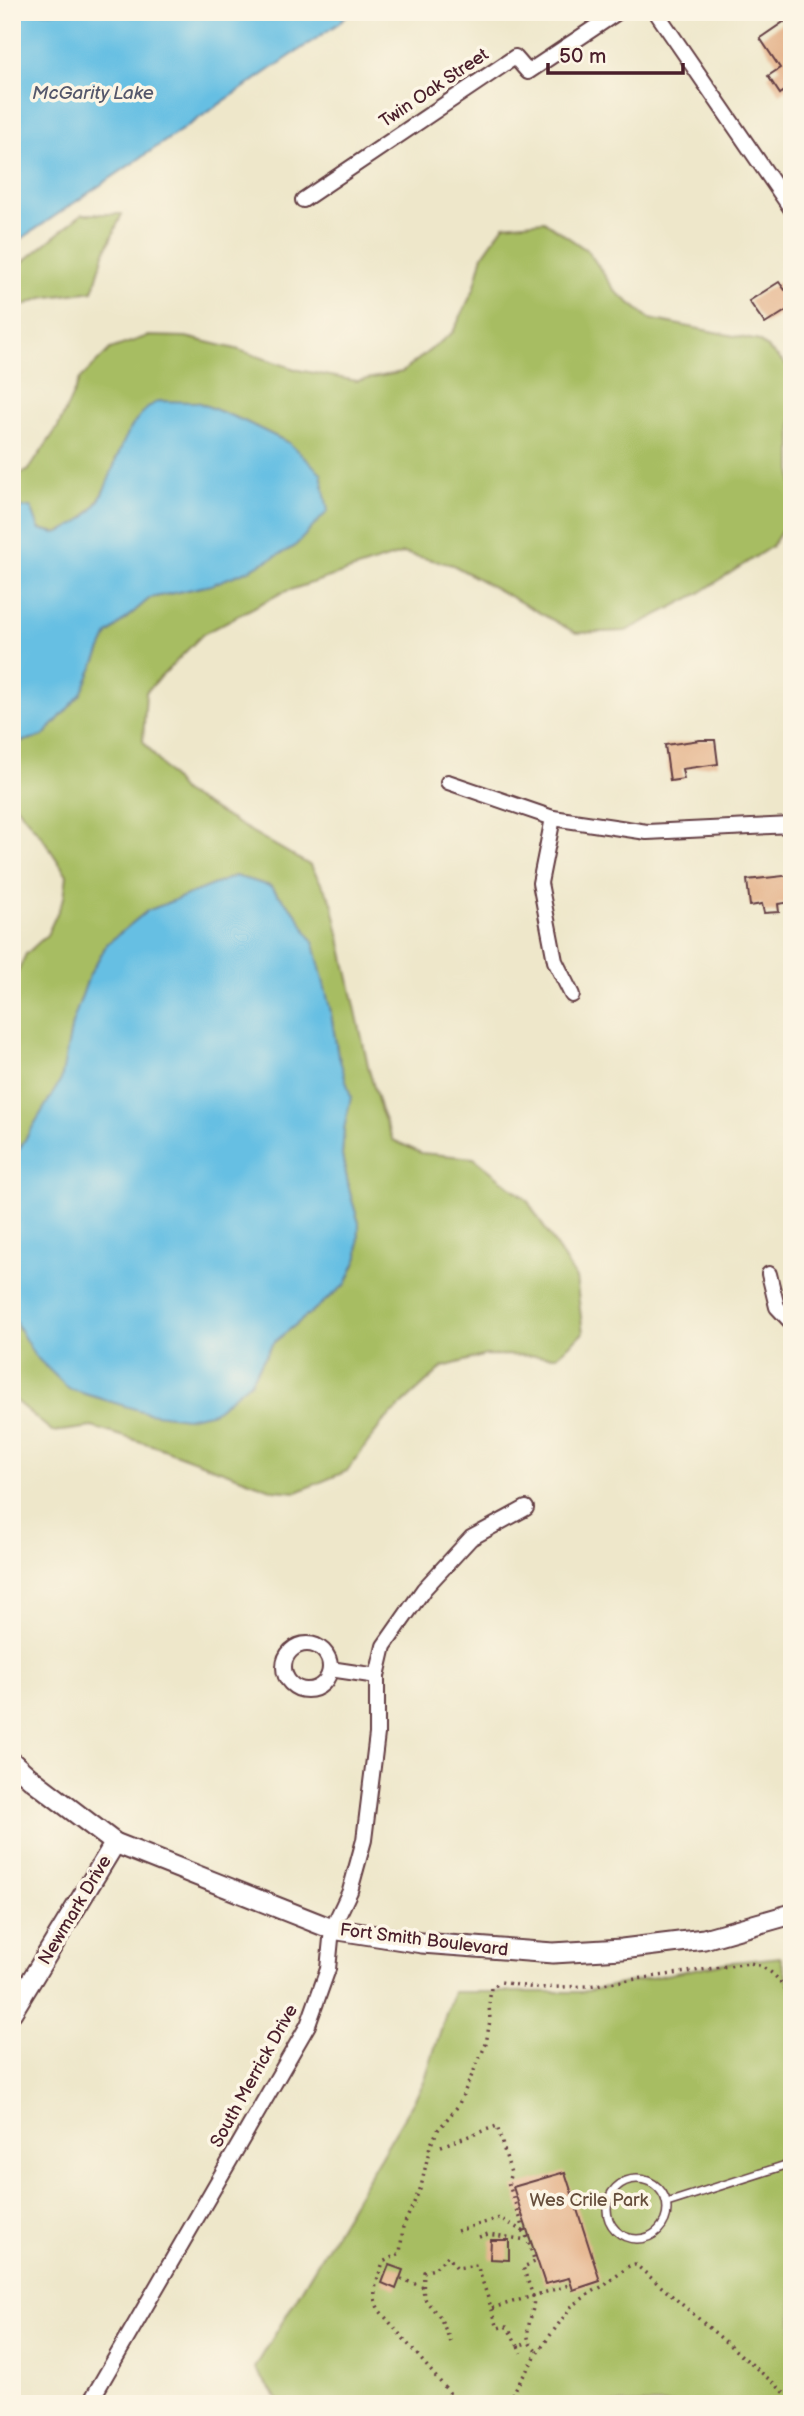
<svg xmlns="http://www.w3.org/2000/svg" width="804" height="2416" viewBox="0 0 804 2416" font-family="'Balsamiq Sans',sans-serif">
  <rect width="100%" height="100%" fill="#fcf5e5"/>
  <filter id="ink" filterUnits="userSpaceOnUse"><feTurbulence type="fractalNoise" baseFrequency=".0143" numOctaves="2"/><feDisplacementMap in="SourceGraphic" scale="14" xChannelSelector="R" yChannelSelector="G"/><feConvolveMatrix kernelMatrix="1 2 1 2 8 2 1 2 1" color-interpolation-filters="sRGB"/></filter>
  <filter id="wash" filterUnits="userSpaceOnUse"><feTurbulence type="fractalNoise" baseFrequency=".00686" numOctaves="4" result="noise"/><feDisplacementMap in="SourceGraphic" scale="28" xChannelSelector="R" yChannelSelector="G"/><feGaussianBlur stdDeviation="1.57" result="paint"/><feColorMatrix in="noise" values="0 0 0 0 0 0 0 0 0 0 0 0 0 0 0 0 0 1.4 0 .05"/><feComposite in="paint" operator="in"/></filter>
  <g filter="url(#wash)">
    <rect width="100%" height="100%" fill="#eee7ca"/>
    <g fill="#a7bd62" stroke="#786e46" stroke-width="2">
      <path d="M82,214H122L104,254L93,291L42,298L12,310V271Z"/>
      <path d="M544,221L588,251L616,292L650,319L759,341L792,370V515L772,546L698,594L626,631L576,633L453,565L403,553L281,593L203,634L146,692L143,741L183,792L311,866L332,902L369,1070L381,1111L393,1140L421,1153L474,1158L527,1200L576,1278L583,1333L557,1356L486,1355L443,1367L383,1422L347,1471L297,1492L274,1490L158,1447L92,1427L53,1432L12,1398V1311L17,1325L250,1382L273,1343L346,1284L358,1257L359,1223L351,1197L342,1156L344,1129L337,1050L330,1008L296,913L270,886L235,876L147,911L107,944L89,976L72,1024L62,1080L12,1161V984L26,954L47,935L64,898L67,875L42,837L12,801V744L43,736L81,694L108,634L150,598L211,585L294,547L289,443L244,421L197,402L116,458L110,479L95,506L78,524L57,533L39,529L31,507L12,509V476L28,471L58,427L80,379L110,349L148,336L186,337L236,349L298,370L357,381L402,372L453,332L474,289L483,255L504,225Z"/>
      <path d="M780,1957L792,1992V2404H281L255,2368L423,2085L453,1992H582L724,1963Z"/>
    </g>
    <g fill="#66bfe3" stroke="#586f87" stroke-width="2">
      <path d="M12,12H350L339,23L12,245Z"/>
      <path d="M158,401L197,402L244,421L289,443L321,473L328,511L294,547L249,570L211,585L150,598L108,634L81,694L43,736L12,744V509L31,507L39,529C44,530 50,532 55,533C60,533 65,530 70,527C106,511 110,467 126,437C133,422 144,409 158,401Z"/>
      <path d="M235,876L270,886L296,913L314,944L330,1008L337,1050L351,1097L344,1129L342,1156L351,1197L359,1223L358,1257L346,1284L273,1343L250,1382L214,1412L186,1418L148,1413L69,1389L34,1355L17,1325L12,1311V1161L61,1080L72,1024L89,976L107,944L147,911Z"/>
    </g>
    <g id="blocks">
      <g fill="#e4b188">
        <path d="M785,21L792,31V86L780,94L768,76L780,68L760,38Z"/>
        <path d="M779,282L785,290L792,286V307L765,324L749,301Z"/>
        <path d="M700,740H715L718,764L682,769L684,779L670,781L665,745Z"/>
        <path d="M792,875V902L778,904L779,912L764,913L762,904L750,906L747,880Z"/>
        <path d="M565,2172L600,2281L573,2290L569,2278L545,2284L513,2187Z"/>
        <path d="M491,2240H509V2260L490,2259Z"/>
        <path d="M389,2265L403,2270L396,2289L382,2283Z"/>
      </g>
    </g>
  </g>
  <g filter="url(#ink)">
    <use href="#blocks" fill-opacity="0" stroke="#633d43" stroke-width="2"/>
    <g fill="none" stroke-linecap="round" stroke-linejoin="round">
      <defs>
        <g id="lane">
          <circle cx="637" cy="2209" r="30"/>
          <path d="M667,2203L792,2163"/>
        </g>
        <g id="street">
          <path d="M656,12L792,210"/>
          <path d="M303,200L515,57L528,72L618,12"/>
          <path d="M448,782L553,818L647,832L792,825"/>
          <path d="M553,818L540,883L555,961L572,995"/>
          <path d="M769,1274L777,1307L792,1323"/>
          <circle cx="307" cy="1667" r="23"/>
          <path d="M330,1669L377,1676"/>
          <path d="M89,2404L308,2025L328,1969L332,1929L350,1891L364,1840L377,1734V1676L384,1646L424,1589L471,1538L526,1508"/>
        </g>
        <g id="secondary">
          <path d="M12,1762L30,1778L115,1843L332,1929L422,1943L553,1953L622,1949L704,1939L792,1914"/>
          <path d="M12,2012L115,1843"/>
        </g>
      </defs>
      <use href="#lane" stroke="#633d43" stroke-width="10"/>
      <use href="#street" stroke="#633d43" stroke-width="18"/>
      <use href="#secondary" stroke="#633d43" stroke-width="23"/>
      <g stroke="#633d43" stroke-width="3.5" stroke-dasharray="2 5" stroke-linecap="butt">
        <path d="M441,2146L497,2126L511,2173L508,2182L535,2262L523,2267L533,2296L569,2285"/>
        <path d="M457,2231L500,2218L524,2232"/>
        <path d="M479,2237L488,2234L527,2240"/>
        <path d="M401,2279L424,2287"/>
        <path d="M492,2308L533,2296C537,2315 516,2337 538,2352"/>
        <path d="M451,2342C447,2334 443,2322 438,2315C421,2295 423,2300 424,2272L434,2269L448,2256L457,2268L477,2265L498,2328L505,2326L508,2328L518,2346L529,2342"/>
        <path d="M518,2346L521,2353"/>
        <path d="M459,2404L380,2311C369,2295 378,2279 383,2262L400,2253L403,2227L421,2187L430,2146L438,2130L458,2106L486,2044L490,2020L489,2005L491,1988L501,1982L535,1988L588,1986L750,1963C772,1968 783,1982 792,2002"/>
        <path d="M493,2404L513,2393L538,2352L571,2307L590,2293L605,2285L629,2266L635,2264L792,2399"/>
      </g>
      <use href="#lane" stroke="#fff" stroke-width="7"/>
      <use href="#street" stroke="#fff" stroke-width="14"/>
      <use href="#secondary" stroke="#fff" stroke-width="19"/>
    </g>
  </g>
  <g text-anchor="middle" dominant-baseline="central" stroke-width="7" stroke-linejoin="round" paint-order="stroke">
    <g font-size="18" fill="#4a1f2b" stroke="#fcf5e5">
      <text transform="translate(434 88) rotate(-34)">Twin Oak Street</text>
      <text transform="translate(75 1910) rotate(-59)">Newmark Drive</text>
      <text transform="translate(424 1940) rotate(7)">Fort Smith Boulevard</text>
      <text transform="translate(254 2076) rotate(-61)">South Merrick Drive</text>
    </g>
    <g font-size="18" fill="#664e3c" stroke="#fcf5e5">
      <text x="589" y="2200">Wes Crile Park</text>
    </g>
    <g font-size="19" font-style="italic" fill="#54576b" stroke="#fcf5e5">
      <text x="93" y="93">McGarity Lake</text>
    </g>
  </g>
  <rect width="804" height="2416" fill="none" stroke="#fcf5e5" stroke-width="42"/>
  <path d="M548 63v10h135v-10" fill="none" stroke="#4a1f2b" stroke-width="3.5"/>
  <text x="559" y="63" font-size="21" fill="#4a1f2b" stroke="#fcf5e5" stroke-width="5" paint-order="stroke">50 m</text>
</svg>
